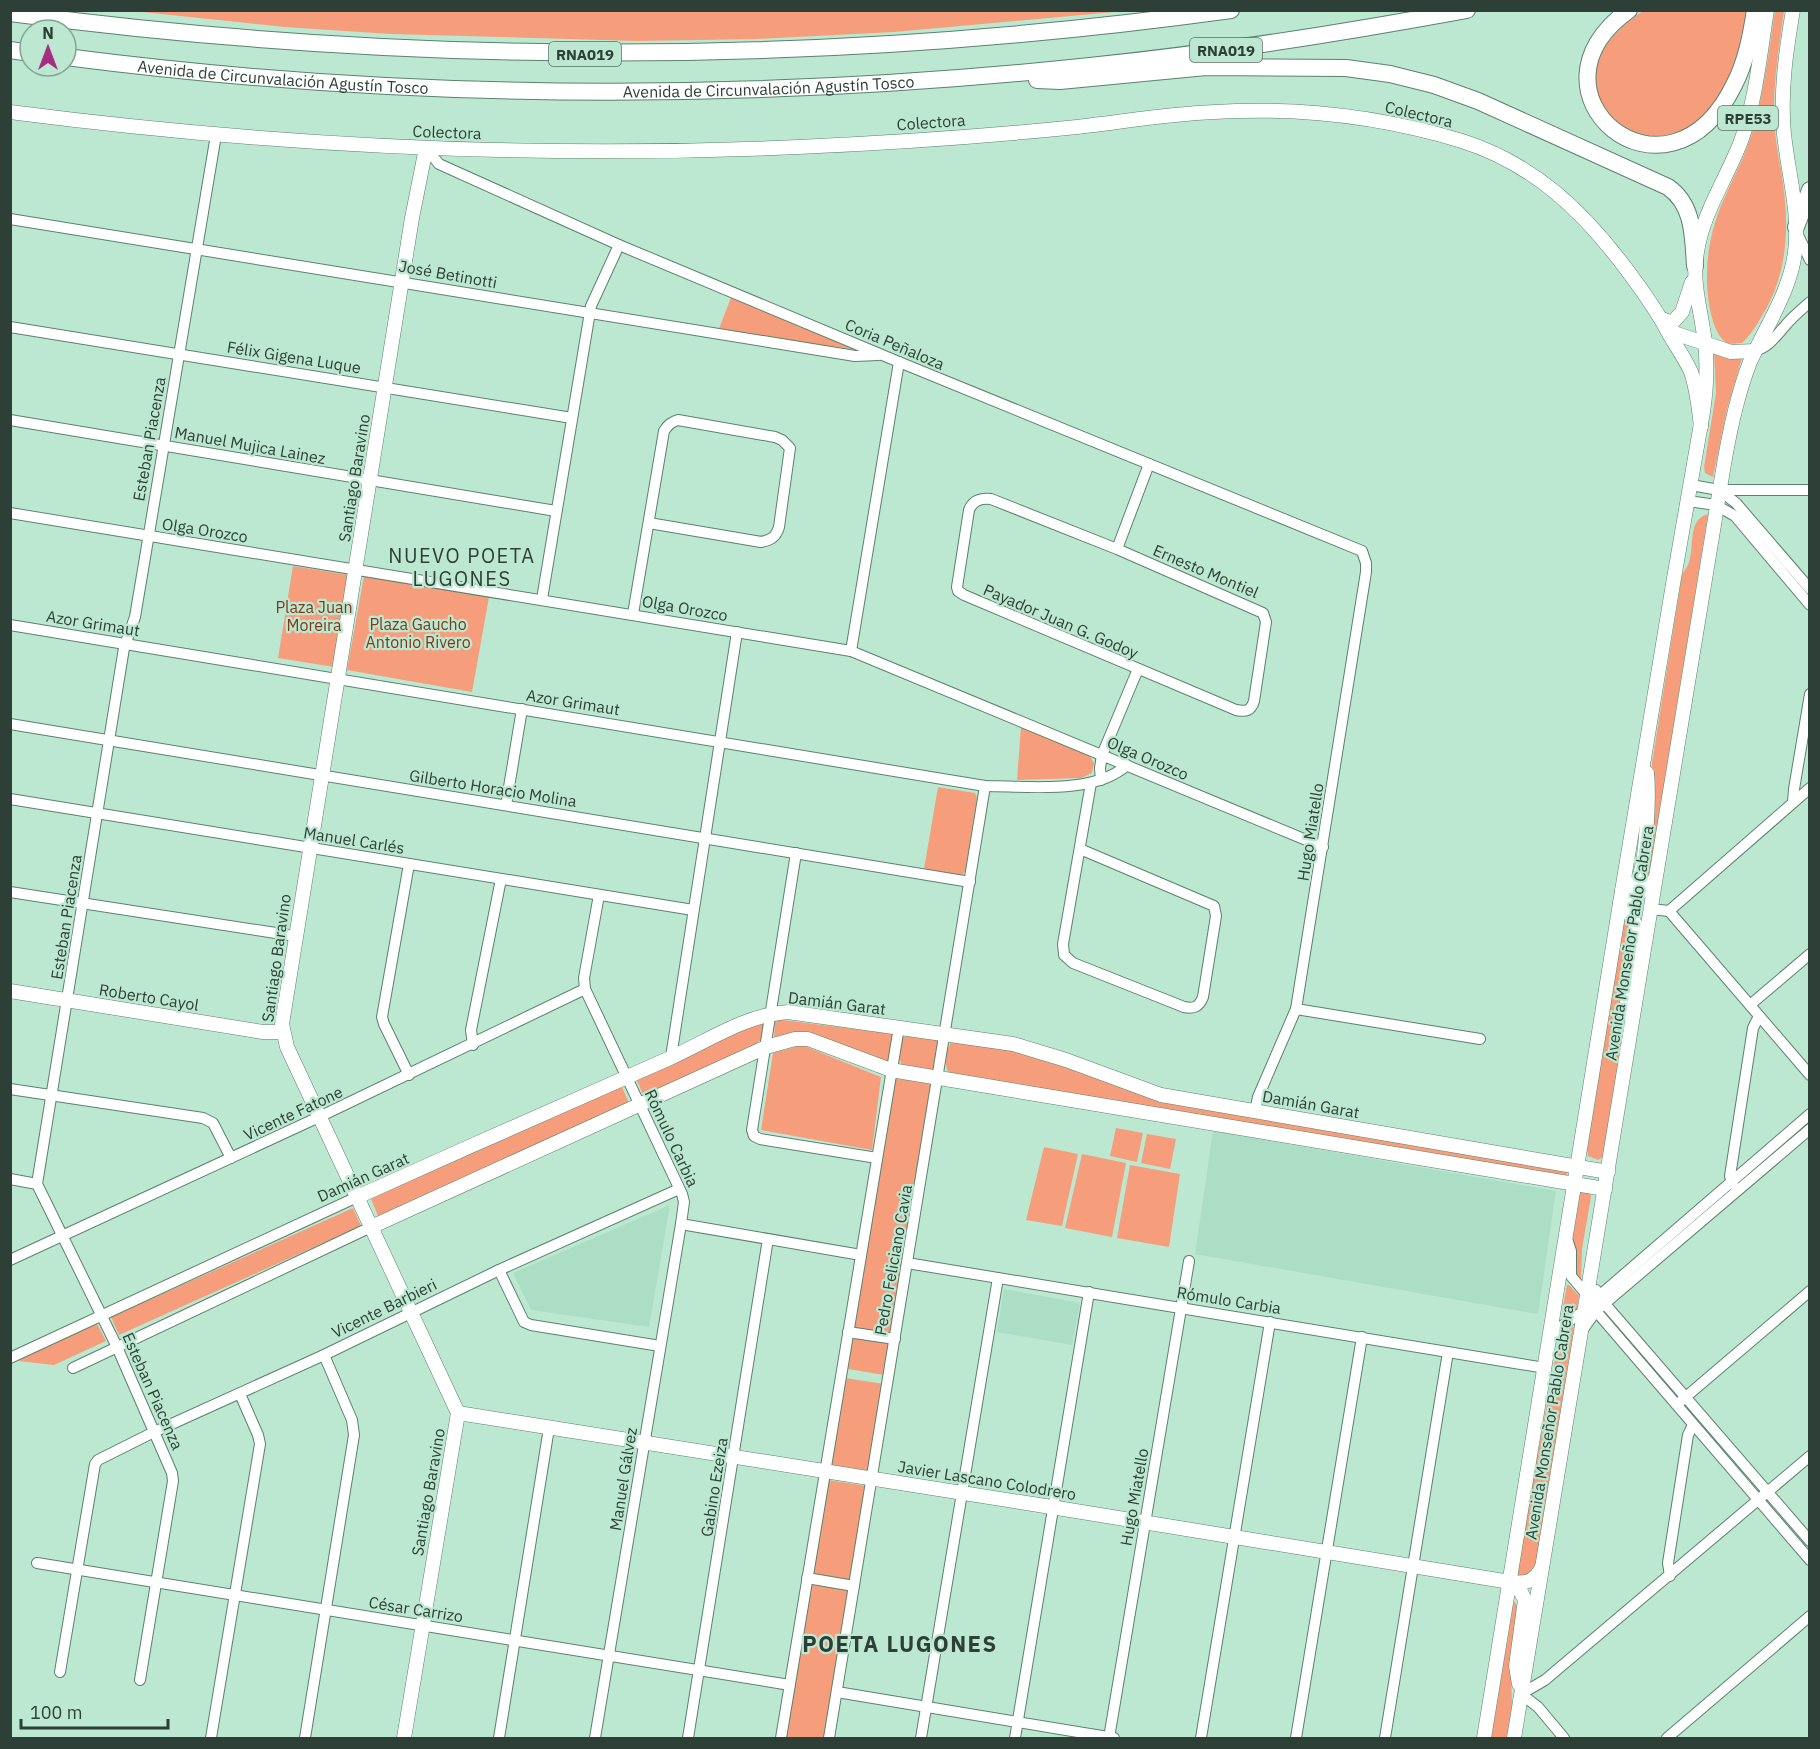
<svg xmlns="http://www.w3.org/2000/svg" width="1820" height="1749" viewBox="0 0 1820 1749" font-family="'IBM Plex Sans',sans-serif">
  <rect width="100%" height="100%" fill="#bce8d1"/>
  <g fill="#abdec4">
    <path d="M1213,1131L1556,1191L1538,1314L1195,1254Z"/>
    <path d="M670,1205L649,1327L531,1310L513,1273Z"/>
    <path d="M1004,1289L1080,1303L1072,1345L997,1332Z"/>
  </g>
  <g fill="#f69e7c">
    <path d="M133,11H1125L894,32L756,39L638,41L391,34L284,27Z"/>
    <path d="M1643,11H1749C1742,41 1736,75 1717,101C1651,192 1528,83 1643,11Z"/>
    <path d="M1775,11H1784C1779,47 1773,83 1774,120C1775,137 1778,154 1781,170C1789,218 1790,265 1766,309C1759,321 1752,334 1742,343L1728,344C1715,335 1712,319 1709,304C1703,264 1710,228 1727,192C1736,173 1746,153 1752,133C1764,93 1769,51 1775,11Z"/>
    <path d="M732,295L867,351L718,331Z"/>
    <path d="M1714,351L1742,358L1727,409L1713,477L1705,473L1704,467L1716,393Z"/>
    <path d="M1708,514L1650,870L1648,877L1629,893L1653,794L1652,763L1682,575C1684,571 1688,566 1689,562C1695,544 1687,520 1708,514Z"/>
    <path d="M293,566L349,575L334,667L278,658Z"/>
    <path d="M364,576L489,597L472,692L347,670Z"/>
    <path d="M1021,727L1089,755L1094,763L1092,773L1081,778L1017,780Z"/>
    <path d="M938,787L975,793L977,798L966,870L962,875L924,869Z"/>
    <path d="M1625,915L1632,925L1623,999L1621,1051L1603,1157L1598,1160L1588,1156L1587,1150Z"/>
    <path d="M775,1019L893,1034L889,1057L886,1063L844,1050L774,1039Z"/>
    <path d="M761,1020L764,1025L761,1039L755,1046L644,1097L636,1078Z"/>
    <path d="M908,1036L936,1038L940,1042L936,1066L931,1073L903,1069C898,1059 899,1046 903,1037Z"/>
    <path d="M953,1040L1009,1047L1122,1086L1567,1172V1178L950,1076C943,1064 945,1050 953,1040Z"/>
    <path d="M802,1045L881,1077L872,1150L761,1130L773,1053Z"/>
    <path d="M895,1078L931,1084L884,1375L848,1369Z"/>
    <path d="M621,1085L629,1103L379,1218L371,1199Z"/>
    <path d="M1116,1128L1143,1133L1137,1162L1110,1156Z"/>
    <path d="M1147,1134L1176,1139L1170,1169L1141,1163Z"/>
    <path d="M1044,1147L1078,1154L1062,1226L1026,1220Z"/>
    <path d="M1082,1154L1126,1163L1112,1237L1065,1228Z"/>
    <path d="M1130,1165L1180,1174L1169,1247L1117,1238Z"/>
    <path d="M1581,1189L1590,1193L1591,1197L1582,1249L1581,1280L1576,1276L1573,1237Z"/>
    <path d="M353,1208L361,1226L119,1335L111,1317Z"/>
    <path d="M1567,1285H1569L1579,1296L1577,1309L1564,1316L1562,1312Z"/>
    <path d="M96,1322L106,1341L54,1365L18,1361Z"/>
    <path d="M1571,1327H1574L1536,1563C1531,1570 1528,1576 1519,1578L1516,1573L1555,1359L1561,1335Z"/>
    <path d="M845,1378L884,1384L870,1471L830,1466Z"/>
    <path d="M828,1480L867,1486L851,1581L812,1575Z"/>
    <path d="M811,1582L849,1588L825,1738H786Z"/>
    <path d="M1514,1601L1519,1609L1511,1666L1512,1705L1507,1738H1491Z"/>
  </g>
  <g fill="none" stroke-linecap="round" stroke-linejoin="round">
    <defs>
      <g id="minor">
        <path d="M426,148L439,164L619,245L899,362L1362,551L1366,563V572L1296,1009L1258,1097L1255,1111"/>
        <path d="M10,219L855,356L878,355"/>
        <path d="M1797,233L1810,260"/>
        <path d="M10,327L572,418"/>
        <path d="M1755,351C1770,346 1775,337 1785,326C1792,317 1801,310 1810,302"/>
        <path d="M10,420L556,511"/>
        <path d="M1691,485L1719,490H1810"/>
        <path d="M1719,490L1736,503L1810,589"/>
        <path d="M1688,501L1716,505L1735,516L1810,605"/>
        <path d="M10,513L851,651L1323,847"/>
        <path d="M1117,549L991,499C981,498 973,500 969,510L957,587L958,591L964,595L1236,710C1246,712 1251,711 1254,701L1266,622L1263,613L1117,549L1149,464"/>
        <path d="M542,599L591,306L619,245"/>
        <path d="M633,614L664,431C668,425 671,422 678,420L775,437L782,440L790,448L779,527C776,537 771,540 761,542L649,523"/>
        <path d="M10,625L985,786C1027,786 1094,795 1127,765"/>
        <path d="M851,651L899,362"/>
        <path d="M10,724L970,882"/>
        <path d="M1101,780L1100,768L1102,755L1138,669"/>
        <path d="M10,799L693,910"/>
        <path d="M1793,802L1794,789L1810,694"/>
        <path d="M506,805L522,709"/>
        <path d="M1080,849L1214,906L1216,916L1203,997C1199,1007 1194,1009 1184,1007L1073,963L1064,955L1063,944L1091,783"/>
        <path d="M796,853L752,1130L754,1136L760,1139L877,1158"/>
        <path d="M10,892L295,936"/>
        <path d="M599,895L584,978L585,989L682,1194L684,1202L681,1224L861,1255"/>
        <path d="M1651,909L1669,911L1810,788"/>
        <path d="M1669,911L1810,1075"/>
        <path d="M1750,1005L1810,954"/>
        <path d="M1296,1009L1480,1039"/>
        <path d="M473,1045L471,1030L501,879"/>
        <path d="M671,1057L737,632"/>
        <path d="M409,1075L384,1024L382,1017L409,864"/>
        <path d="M10,1089L203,1118L213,1123L231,1158"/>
        <path d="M10,1179L37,1184"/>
        <path d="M1733,1185L1730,1176L1753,1028L1759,1016"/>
        <path d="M1567,1239L1571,1251V1276L1587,1295L1596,1311L1810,1560"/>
        <path d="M10,1260L319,1117L585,989"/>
        <path d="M907,1263L1545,1368"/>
        <path d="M499,1270L524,1322L531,1325L660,1346"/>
        <path d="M1596,1290L1605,1304L1810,1541"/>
        <path d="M848,1332L895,1339"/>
        <path d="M1581,1332L1596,1311L1810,1129"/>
        <path d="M1551,1340L1559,1328L1584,1311L1599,1296L1810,1114"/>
        <path d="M10,1358L357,1197"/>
        <path d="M73,1368L371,1227"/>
        <path d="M1681,1401L1810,1291"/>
        <path d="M37,1563L790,1685"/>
        <path d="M1670,1576L1668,1563L1688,1435L1693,1425"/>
        <path d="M807,1578L854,1586"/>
        <path d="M60,1672L95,1464L98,1460L154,1432L324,1355L499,1270L679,1189"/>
        <path d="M140,1680L173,1481L172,1473L117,1347L37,1184L124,648L135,617L216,135"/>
        <path d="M837,1692L1114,1738"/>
        <path d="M211,1738L260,1444L258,1435L240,1394"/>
        <path d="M305,1738L354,1435L352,1420L324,1355"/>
        <path d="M499,1738L549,1428"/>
        <path d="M595,1738L681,1224"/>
        <path d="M688,1738L768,1239"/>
        <path d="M781,1738L899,1027"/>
        <path d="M829,1738L985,786"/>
        <path d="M921,1738L998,1278"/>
        <path d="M1015,1738L1089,1292"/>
        <path d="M1109,1738L1189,1261"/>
        <path d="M1201,1738L1270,1322"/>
        <path d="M1296,1738L1362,1337"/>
        <path d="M1385,1738L1448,1352"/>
        <path d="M1564,1738L1538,1707L1521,1694L1545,1680L1810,1456"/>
        <path d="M1667,1738L1810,1616"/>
      </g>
      <g id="major">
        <path d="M10,112C272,146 535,159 798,147C887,143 977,137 1067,128C1116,123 1165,114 1214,112C1297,107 1383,117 1462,141C1534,164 1583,211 1627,270C1642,290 1656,309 1668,332C1675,345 1685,358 1691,372C1697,389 1699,409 1701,427"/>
        <path d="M1662,319L1672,323L1682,312L1692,282"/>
        <path d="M1668,331L1731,352L1755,351"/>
        <path d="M1622,891C1628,890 1633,887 1637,881C1647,866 1649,793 1647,773"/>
        <path d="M10,991L263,1032H282"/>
        <path d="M1631,1016L1626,997L1636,926L1629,912L1620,903L1644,890L1655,879"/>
        <path d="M357,1197C461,1150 566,1104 670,1058C708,1041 745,1015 788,1012L1013,1044L1066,1060L1161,1095L1608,1172"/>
        <path d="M371,1227L766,1047L795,1039H808L891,1070L1605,1189"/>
        <path d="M458,1413L1045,1506L1510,1582C1525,1584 1535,1582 1542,1567"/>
        <path d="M1510,1582L1521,1592L1525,1600L1516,1666L1519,1684"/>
        <path d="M404,1738L458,1413L287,1047L282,1024L412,218L426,148"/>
        <path d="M1484,1738L1622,891L1673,584L1703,412C1707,385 1708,356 1703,329C1699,303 1692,279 1697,252C1703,212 1727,178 1741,141C1756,100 1760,54 1767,10"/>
        <path d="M1514,1738L1724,464C1730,429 1737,395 1750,362C1766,326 1790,292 1795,252C1800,212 1788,173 1784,134C1780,92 1786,51 1793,10"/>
      </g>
      <g id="highway">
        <path d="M1629,10C1514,92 1667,222 1734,85C1746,62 1751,36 1755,10"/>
        <path d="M10,13C419,67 823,66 1231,10"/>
        <path d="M10,50L30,53"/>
        <path id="s1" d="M66,57C405,101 750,102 1090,66C1216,53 1342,33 1467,10"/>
        <path d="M1037,80L1060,81L1206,67L1346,68L1390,74L1434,85L1478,101L1668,187C1694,205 1693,237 1695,266"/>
        <path d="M1796,227L1810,190"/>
      </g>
    </defs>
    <use href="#minor" stroke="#5a826e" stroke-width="12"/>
    <use href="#major" stroke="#5a826e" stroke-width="15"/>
    <use href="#highway" stroke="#5a826e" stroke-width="18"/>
    <use href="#minor" stroke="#fff" stroke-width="10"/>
    <use href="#major" stroke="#fff" stroke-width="14"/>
    <use href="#highway" stroke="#fff" stroke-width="16"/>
  </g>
  <g text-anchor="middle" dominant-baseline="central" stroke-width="4.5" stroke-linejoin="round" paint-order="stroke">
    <g fill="#bce8d1" stroke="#587264" stroke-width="1.5">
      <rect x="1190" y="38" width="72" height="24" rx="4.5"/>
      <rect x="549" y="42" width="72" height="24" rx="4.5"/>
      <rect x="1718" y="106" width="60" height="24" rx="4.5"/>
    </g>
    <g font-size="15" font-weight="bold" fill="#2d3f36">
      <text x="1226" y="50">RNA019</text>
      <text x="585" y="54">RNA019</text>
      <text x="1748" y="118">RPE53</text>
    </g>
    <g font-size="16" fill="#2d3f36" stroke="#bce8d1">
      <text stroke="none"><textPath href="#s1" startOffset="218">Avenida de Circunvalación Agustín Tosco</textPath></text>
      <text stroke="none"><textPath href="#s1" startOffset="704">Avenida de Circunvalación Agustín Tosco</textPath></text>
      <text transform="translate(1419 114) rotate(13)">Colectora</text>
      <text transform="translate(931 122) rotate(-4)">Colectora</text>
      <text transform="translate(447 132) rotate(2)">Colectora</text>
      <text transform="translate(448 274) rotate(10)">José Betinotti</text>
      <text transform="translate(895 344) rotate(23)">Coria Peñaloza</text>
      <text transform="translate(294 357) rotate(9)">Félix Gigena Luque</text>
      <text transform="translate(149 439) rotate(-80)">Esteban Piacenza</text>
      <text transform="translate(250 445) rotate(10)">Manuel Mujica Lainez</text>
      <text transform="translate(354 478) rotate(-81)">Santiago Baravino</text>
      <text transform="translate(205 530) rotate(9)">Olga Orozco</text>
      <text transform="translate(1206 571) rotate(23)">Ernesto Montiel</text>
      <text transform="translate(685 608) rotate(10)">Olga Orozco</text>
      <text transform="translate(1061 621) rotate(23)">Payador Juan G. Godoy</text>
      <text transform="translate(93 623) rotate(9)">Azor Grimaut</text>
      <text transform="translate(573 702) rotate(9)">Azor Grimaut</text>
      <text transform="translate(1148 758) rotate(23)">Olga Orozco</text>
      <text transform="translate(493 788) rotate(9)">Gilberto Horacio Molina</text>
      <text transform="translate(1310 832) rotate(-81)">Hugo Miatello</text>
      <text transform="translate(354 840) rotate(9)">Manuel Carlés</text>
      <text transform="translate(66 917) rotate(-81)">Esteban Piacenza</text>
      <text transform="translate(1629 943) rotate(-81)">Avenida Monseñor Pablo Cabrera</text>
      <text transform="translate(276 958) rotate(-82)">Santiago Baravino</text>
      <text transform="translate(149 997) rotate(9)">Roberto Cayol</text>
      <text transform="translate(837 1003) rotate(7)">Damián Garat</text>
      <text transform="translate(1311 1104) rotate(10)">Damián Garat</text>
      <text transform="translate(293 1113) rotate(-25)">Vicente Fatone</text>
      <text transform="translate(672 1138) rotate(65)">Rómulo Carbia</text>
      <text transform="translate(363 1177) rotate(-24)">Damián Garat</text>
      <text transform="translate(893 1260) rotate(-80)">Pedro Feliciano Cavia</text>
      <text transform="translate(1229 1300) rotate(9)">Rómulo Carbia</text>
      <text transform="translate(384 1308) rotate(-26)">Vicente Barbieri</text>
      <text transform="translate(153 1391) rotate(66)">Esteban Piacenza</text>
      <text transform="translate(1549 1422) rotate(-81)">Avenida Monseñor Pablo Cabrera</text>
      <text transform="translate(623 1479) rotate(-81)">Manuel Gálvez</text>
      <text transform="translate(987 1480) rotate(9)">Javier Lascano Colodrero</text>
      <text transform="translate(714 1487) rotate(-81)">Gabino Ezeiza</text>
      <text transform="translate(428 1492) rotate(-80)">Santiago Baravino</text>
      <text transform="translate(1134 1497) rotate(-80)">Hugo Miatello</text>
      <text transform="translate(416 1609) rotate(9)">César Carrizo</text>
    </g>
    <g font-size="16" fill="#7f391b" stroke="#bce8d1">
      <text x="314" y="607">Plaza Juan<tspan x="314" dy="18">Moreira</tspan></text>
      <text x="418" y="624">Plaza Gaucho<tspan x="418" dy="18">Antonio Rivero</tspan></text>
    </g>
    <g font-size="20" letter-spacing="1.5" fill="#2d3f36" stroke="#bce8d1">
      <text x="462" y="555">NUEVO POETA<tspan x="462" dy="23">LUGONES</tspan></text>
    </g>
    <g font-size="22" font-weight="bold" letter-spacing="1.5" fill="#2d3f36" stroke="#bce8d1">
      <text x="900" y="1643">POETA LUGONES</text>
    </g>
  </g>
  <rect width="1820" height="1749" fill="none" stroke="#2d3f36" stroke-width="24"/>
  <g transform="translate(48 48)"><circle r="28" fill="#bce8d1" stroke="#83a493" stroke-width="1.5"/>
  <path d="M0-4.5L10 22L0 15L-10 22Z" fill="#a72d83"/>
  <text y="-9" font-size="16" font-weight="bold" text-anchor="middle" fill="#2d3f36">N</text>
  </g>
  <path d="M21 1719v9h147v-9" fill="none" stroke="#2d3f36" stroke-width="3"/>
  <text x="30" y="1719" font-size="18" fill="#2d3f36" stroke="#bce8d1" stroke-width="4.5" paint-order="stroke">100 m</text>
</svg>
